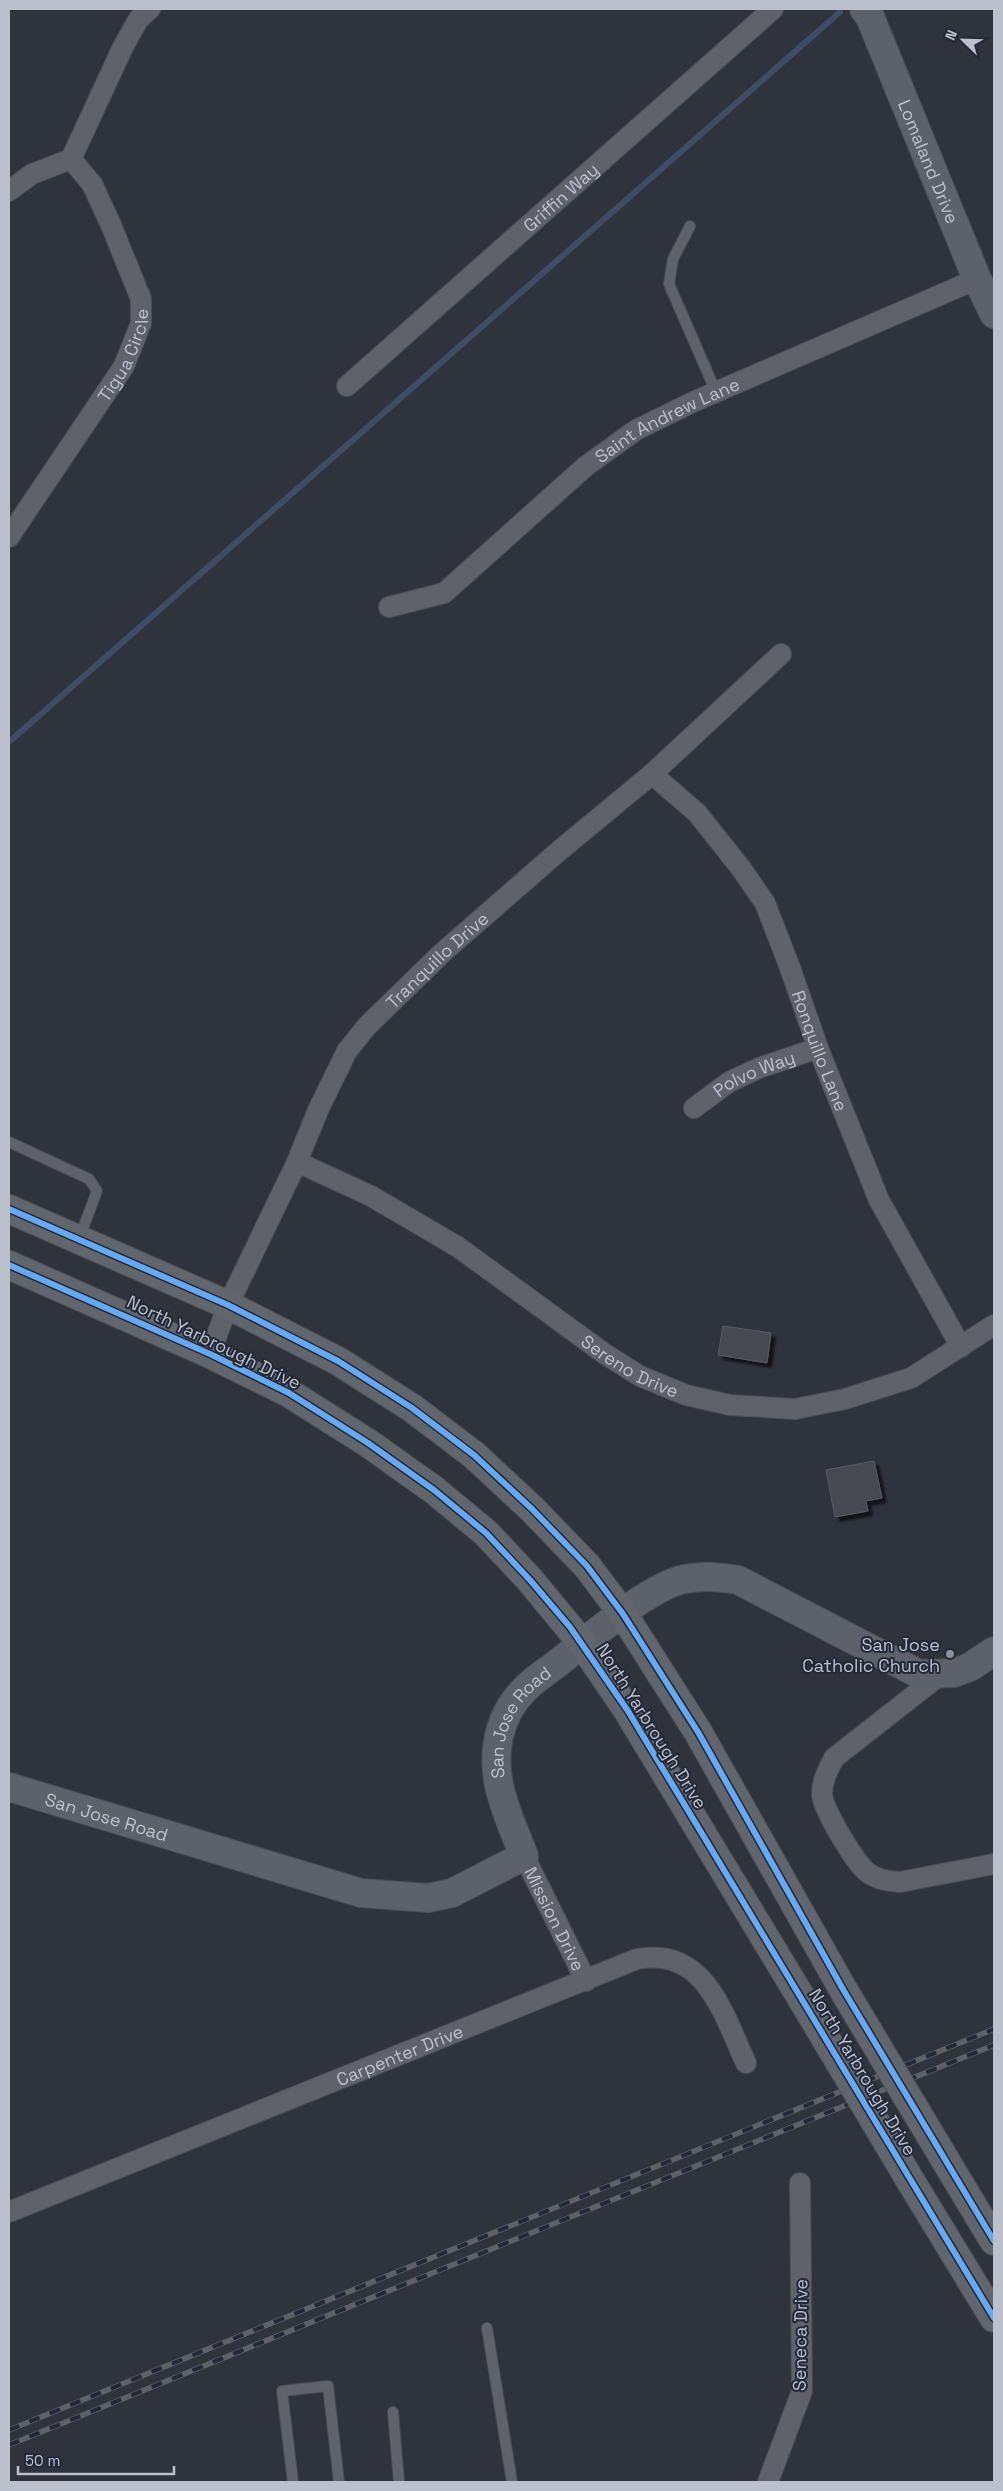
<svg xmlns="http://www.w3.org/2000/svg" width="1003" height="2491" viewBox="0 0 1003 2491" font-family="'Space Grotesk',sans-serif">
  <defs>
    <filter id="shadow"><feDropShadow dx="4.5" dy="4.5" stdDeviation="1" flood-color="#0009"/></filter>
  </defs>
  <rect width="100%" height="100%" fill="#2f333c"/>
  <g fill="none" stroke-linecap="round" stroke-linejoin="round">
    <path stroke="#3e4c66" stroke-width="6" d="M9,742L840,12"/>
  </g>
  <g fill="#464a51" stroke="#585b64" filter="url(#shadow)">
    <path d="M723,1326L771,1333L767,1363L718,1355Z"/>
    <path d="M874,1461L882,1498L866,1501L868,1511L835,1517L826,1470Z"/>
  </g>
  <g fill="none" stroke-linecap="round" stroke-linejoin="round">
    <defs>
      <g id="lane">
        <path d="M690,226L673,259L669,284L716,392"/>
        <path d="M9,1142L89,1179L97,1191L79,1239"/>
        <path d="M487,2328L512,2482"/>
        <path d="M393,2412L399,2482"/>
        <path d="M293,2482L282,2391L328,2386L339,2482"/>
      </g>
      <g id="street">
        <path d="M9,191L32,174L71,159L123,47L138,20L150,9"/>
        <path id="s1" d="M347,386L773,9"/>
        <path id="s2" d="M9,537L124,366L141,323V299L111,225L92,184L71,159"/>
        <path id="s3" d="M389,607L444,593L586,466L636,430L693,402L977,279"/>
        <path id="s4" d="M652,774L697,813L740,867L765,903L789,965L818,1048L879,1200L961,1347"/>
        <path id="s5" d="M694,1108L729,1082L759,1068L818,1048"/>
        <path id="s6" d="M297,1162L371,1196L458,1247L605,1354L640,1376L686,1395L730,1405L795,1409L845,1399L911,1378L994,1325"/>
        <path id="s7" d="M210,1354L228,1305L297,1162L319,1108L347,1051L367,1026L442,953L559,851L652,774L781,654"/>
        <path d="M940,1675L834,1758C828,1770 822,1780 822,1794C822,1808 856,1864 867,1872C877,1880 888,1881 900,1882L994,1864"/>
        <path id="s8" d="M524,1856L586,1981"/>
        <path id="s9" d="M9,2212L637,1959C705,1946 723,2014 746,2063"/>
        <path d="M768,2482L802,2391L800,2183"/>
      </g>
      <g id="secondary">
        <path id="s10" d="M864,9L870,17L977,279L994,314"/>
        <path id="s11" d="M9,1787L361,1893L428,1898L452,1893L524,1856C509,1816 489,1780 499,1736C503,1719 512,1702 524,1690C534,1679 548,1671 559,1662C588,1639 651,1585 685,1579C703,1575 720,1577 738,1580L919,1674L954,1673L970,1667L994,1651"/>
      </g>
      <g id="primary">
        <path d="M9,1209L228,1305L338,1361L412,1408L474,1455L532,1509L587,1566L623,1614L698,1732L844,1991"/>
        <path d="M9,1265L210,1354L289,1393L368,1443L434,1490L486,1533L530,1580L582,1643L628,1711L805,2004"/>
        <path d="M950,2168L994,2241"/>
        <path d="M913,2185L994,2318"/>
      </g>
    </defs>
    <use href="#lane" stroke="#4b4e55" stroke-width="12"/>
    <use href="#street" stroke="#4b4e55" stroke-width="22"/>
    <use href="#secondary" stroke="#4b4e55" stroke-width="30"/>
    <use href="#primary" stroke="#4d5059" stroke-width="30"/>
    <use href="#lane" stroke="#60626a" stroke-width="10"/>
    <use href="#street" stroke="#60626a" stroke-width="20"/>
    <use href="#secondary" stroke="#5d6169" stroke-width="28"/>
    <use href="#primary" stroke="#61656c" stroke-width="28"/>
    <defs>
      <g id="rail">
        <path d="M9,2430L994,2029"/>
        <path d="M9,2445L994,2045"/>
      </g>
    </defs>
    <use href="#rail" stroke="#5e6168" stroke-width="5.5"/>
    <use href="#rail" stroke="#222938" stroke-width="4" stroke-dasharray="11" stroke-linecap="butt"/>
    <defs>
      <g id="primary-bridge">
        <path d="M844,1991L950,2168"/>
        <path d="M805,2004L913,2185"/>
      </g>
    </defs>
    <use href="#primary-bridge" stroke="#4d5059" stroke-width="30" stroke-linecap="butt"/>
    <use href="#primary-bridge" stroke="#61656c" stroke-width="28"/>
    <defs>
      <g id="cycleway">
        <path d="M9,1209L228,1305L338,1361L412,1408L474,1455L532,1509L587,1566L623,1614L698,1732L844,1991L994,2241"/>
        <path d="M9,1265L210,1354L289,1393L368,1443L434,1490L486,1533L530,1580L570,1627L628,1711L994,2318"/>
      </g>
    </defs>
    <use href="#cycleway" stroke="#222938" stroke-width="9"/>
    <use href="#cycleway" stroke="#66a8f1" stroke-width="6"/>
  </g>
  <circle fill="#8a8f9a" stroke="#222938" stroke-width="2" cx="950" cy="1654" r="5"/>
  <g text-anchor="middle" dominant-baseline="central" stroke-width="4" stroke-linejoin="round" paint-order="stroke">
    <g font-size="18" fill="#bbc0cc" stroke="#222938">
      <text stroke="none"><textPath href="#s10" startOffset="166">Lomaland Drive</textPath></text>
      <text stroke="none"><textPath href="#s1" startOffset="285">Griffin Way</textPath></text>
      <text stroke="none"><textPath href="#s2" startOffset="216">Tigua Circle</textPath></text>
      <text stroke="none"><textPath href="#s3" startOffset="341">Saint Andrew Lane</textPath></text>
      <text stroke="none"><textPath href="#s7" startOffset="461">Tranquillo Drive</textPath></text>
      <text stroke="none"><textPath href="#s4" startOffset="330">Ronquillo Lane</textPath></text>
      <text stroke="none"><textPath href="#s5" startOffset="70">Polvo Way</textPath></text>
      <text transform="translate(214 1342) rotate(26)">North Yarbrough Drive</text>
      <text stroke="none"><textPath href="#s6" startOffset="392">Sereno Drive</textPath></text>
      <text stroke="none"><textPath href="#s11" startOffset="686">San Jose Road</textPath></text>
      <text transform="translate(652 1726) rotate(58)">North Yarbrough Drive</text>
      <text stroke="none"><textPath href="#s11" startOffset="102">San Jose Road</textPath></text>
      <text stroke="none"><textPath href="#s8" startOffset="70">Mission Drive</textPath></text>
      <text stroke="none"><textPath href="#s9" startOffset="421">Carpenter Drive</textPath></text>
      <text transform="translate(863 2072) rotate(59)">North Yarbrough Drive</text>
      <text transform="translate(800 2335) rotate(-89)">Seneca Drive</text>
    </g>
    <g font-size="18" fill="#bbc0cc" stroke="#222938" text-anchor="end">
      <text x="940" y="1644">San Jose<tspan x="940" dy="21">Catholic Church</tspan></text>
    </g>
  </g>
  <rect width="1003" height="2491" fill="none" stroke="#bbc0cc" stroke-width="20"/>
  <g transform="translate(963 40) rotate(293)" stroke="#222938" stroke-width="4" paint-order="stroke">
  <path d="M0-4L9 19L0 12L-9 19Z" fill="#bbc0cc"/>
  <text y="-8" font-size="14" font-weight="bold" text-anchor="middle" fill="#bbc0cc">N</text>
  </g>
  <path d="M18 2466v8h156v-8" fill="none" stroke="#bbc0cc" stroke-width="2.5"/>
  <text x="25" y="2466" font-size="15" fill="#bbc0cc" stroke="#222938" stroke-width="4" paint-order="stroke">50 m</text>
</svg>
